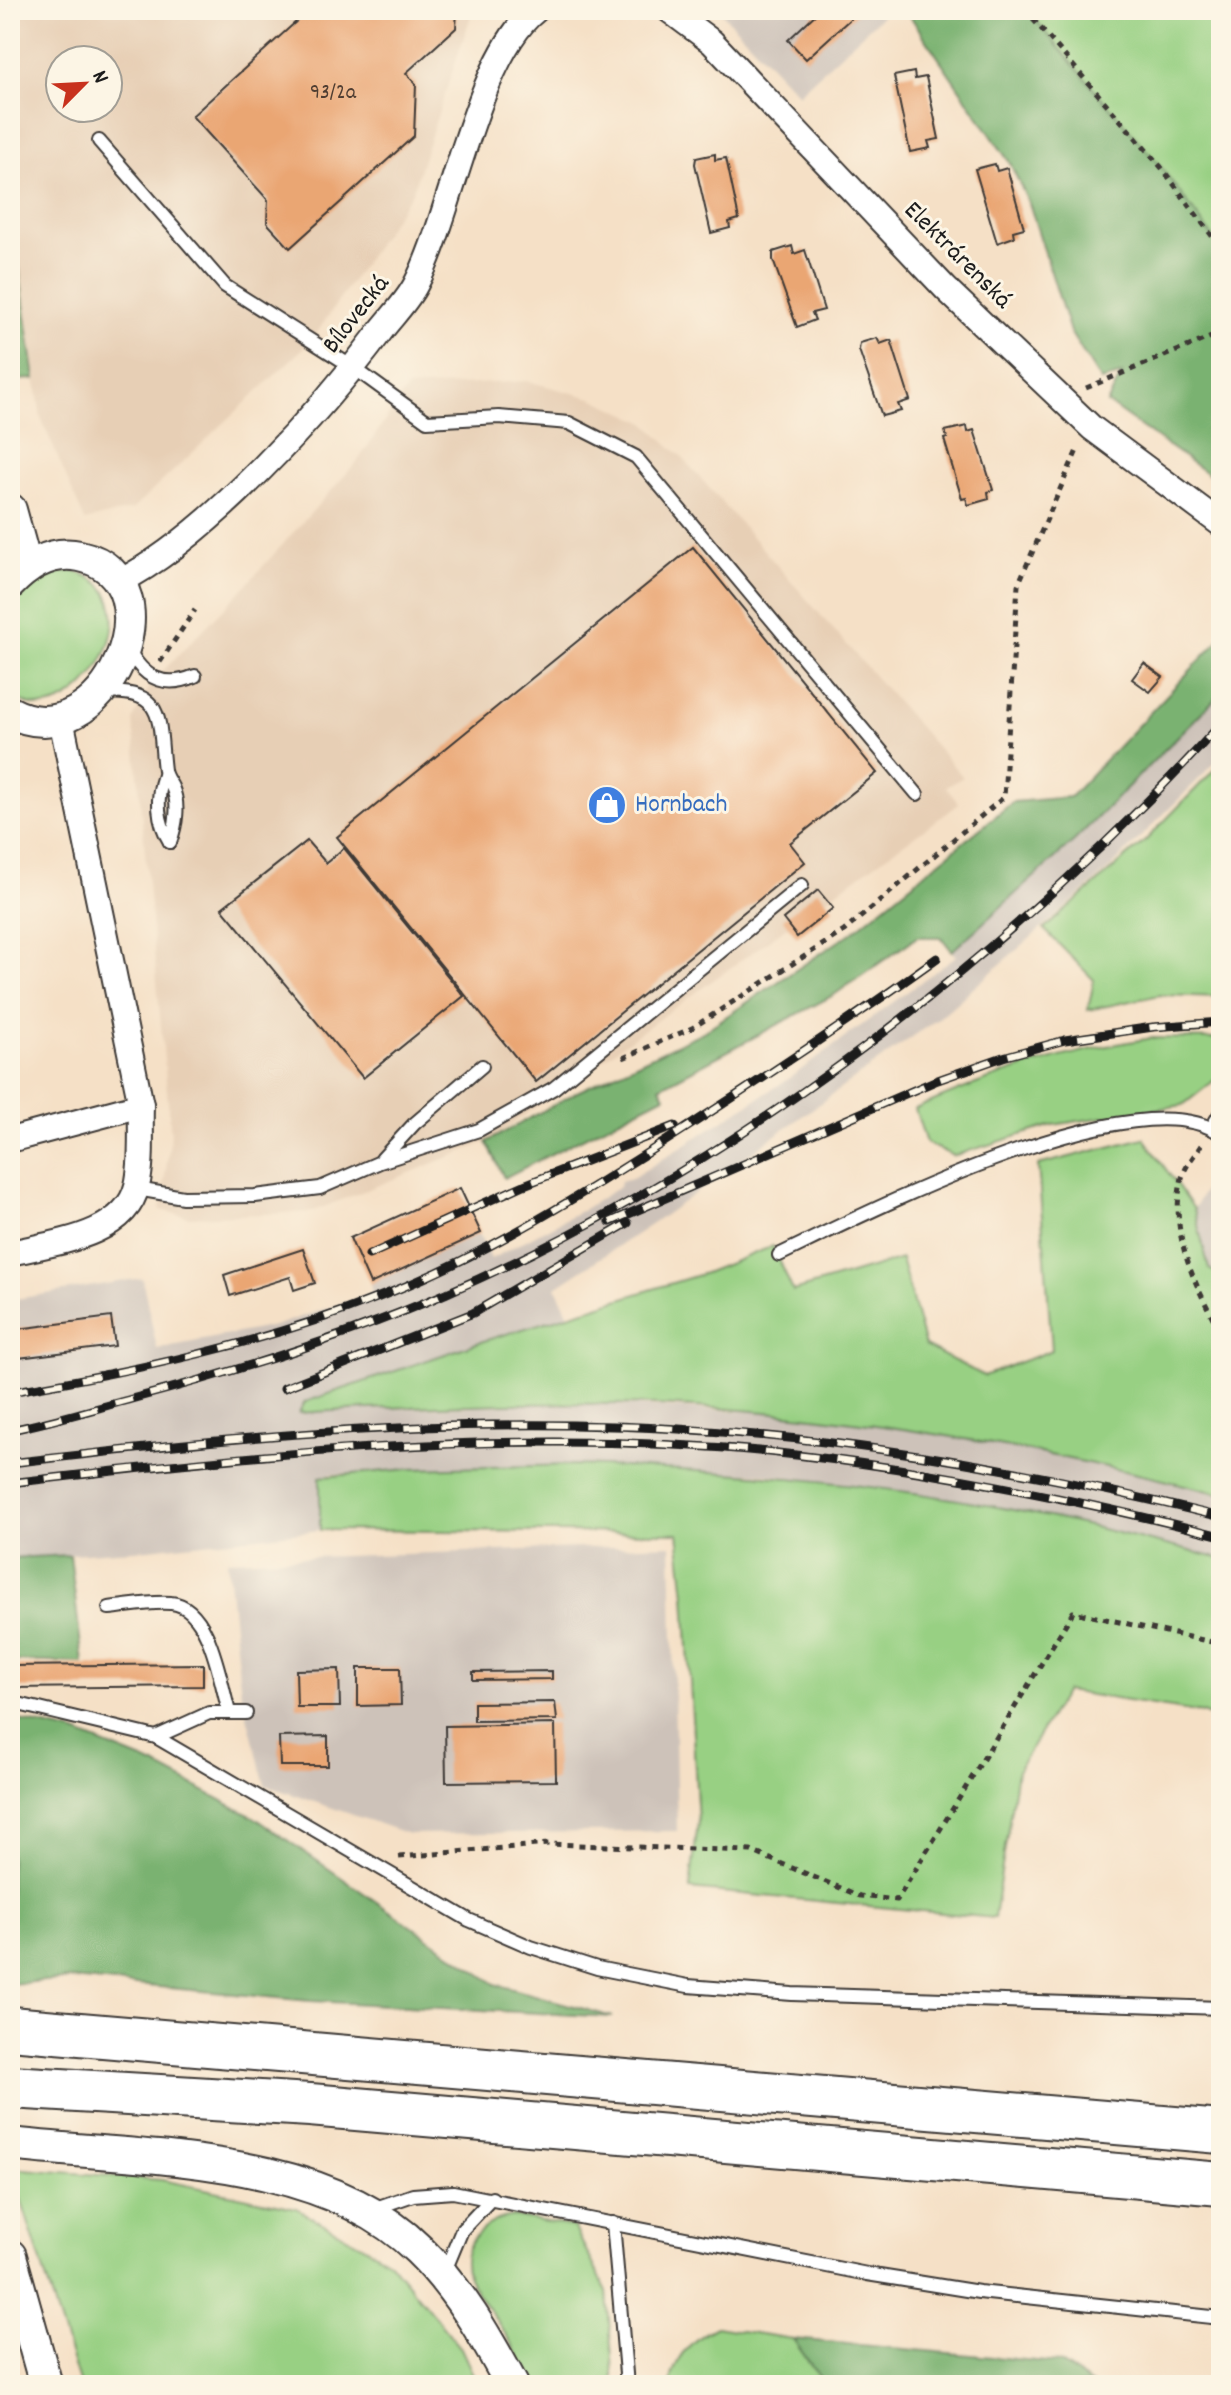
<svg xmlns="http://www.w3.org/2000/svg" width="1231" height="2395" viewBox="0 0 1231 2395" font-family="Dekko,sans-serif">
  <rect width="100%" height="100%" fill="#fcf5e5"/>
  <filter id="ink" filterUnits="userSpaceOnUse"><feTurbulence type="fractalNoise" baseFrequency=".0125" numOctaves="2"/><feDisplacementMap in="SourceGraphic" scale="16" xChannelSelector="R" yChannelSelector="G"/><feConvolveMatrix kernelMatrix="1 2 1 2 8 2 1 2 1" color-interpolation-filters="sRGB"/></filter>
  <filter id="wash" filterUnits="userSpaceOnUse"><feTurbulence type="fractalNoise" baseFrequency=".006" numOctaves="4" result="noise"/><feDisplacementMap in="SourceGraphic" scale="32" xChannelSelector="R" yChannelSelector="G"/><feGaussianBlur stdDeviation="1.8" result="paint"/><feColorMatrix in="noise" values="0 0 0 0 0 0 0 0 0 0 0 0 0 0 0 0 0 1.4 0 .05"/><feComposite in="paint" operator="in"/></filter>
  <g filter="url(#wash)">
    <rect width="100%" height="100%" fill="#f5e0c6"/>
    <g fill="#e7cfb5" fill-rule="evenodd">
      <path d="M10,10H473L412,192L312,340L133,509L85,521L41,418L10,205ZM60,60H108V108H60Z"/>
      <path d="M527,381L592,398L644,422L681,456L963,777L946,787L959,804L487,1142L311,1212L189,1217L160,1210L171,1135L133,720L151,683L238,594L357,462L407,388Z"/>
    </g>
    <g fill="#cdc2b9">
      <path d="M719,10H888L798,94Z"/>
      <path d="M1221,693V757L1106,872L940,1017L655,1222L556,1287L569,1315L305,1402L299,1412L574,1403L774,1413L880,1425L1017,1447L1221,1494V1559L1007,1508L873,1488L765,1474L574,1465L332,1474L320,1477V1530L149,1549L10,1558V1300L142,1278L157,1349L274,1326L372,1293L370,1284L479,1234L491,1259L584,1209L619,1187L620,1182L631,1179L790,1078L956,956L952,951L1075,840Z"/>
      <path d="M1221,1161V1275L1209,1269L1194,1209Z"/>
      <path d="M671,1545L677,1831L409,1834L265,1785L241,1693L227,1560Z"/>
    </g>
    <g fill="#98d083" stroke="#5a7650" stroke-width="2">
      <path d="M1025,10H1221V259L1215,240Z"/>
      <path d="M72,571C170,592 71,754 10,692V610C26,587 44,571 72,571Z"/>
      <path d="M1221,763V997L1160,995L1088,1010L1094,980L1044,929L1146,840Z"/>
      <path d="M1152,1038L1221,1039V1075L1183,1105L1053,1125L953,1156L926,1143L915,1109C997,1073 1063,1052 1152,1038Z"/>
      <path d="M1144,1138L1194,1209L1209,1269L1221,1275V1494C1074,1457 926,1428 776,1413C616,1398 458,1403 299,1413L305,1402L477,1343L705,1273L773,1246L793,1291L901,1259L925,1346L984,1376L1052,1350L1038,1165Z"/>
      <path d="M574,1465C720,1470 865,1481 1008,1509C1080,1522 1150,1541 1221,1559V1721L1202,1713L1066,1691L1017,1771L994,1918L690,1889L698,1822L685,1595L678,1533L320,1530V1477L409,1469Z"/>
      <path d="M11,2168L162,2180L296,2208L389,2261L461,2348L478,2385H80Z"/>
      <path d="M514,2216L574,2227L607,2291L614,2385H533C523,2364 512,2343 499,2324C489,2309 475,2293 468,2277C455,2246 487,2218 514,2216Z"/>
      <path d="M716,2327L793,2339L825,2385H670C675,2357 691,2339 716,2327Z"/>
    </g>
    <g fill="#7ab271" stroke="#4b6746" stroke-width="2">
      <path d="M906,10H1027L1161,167L1215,240L1221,259V483L1107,403L1122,374L1101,381L1070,332L1030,206L1010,163Z"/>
      <path d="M10,205L35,379L10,380Z"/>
      <path d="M1221,638V693L1075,840L952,951L941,937H917L834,995L660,1087L665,1096L504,1178L487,1142L577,1092L703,1032L851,933L1013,802L1070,797Z"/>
      <path d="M70,1555L83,1663L10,1661V1558Z"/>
      <path d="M10,1718L76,1733L155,1765L257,1819L495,1984L613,2017L310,2001L71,1979L10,1984Z"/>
      <path d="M793,2339L1059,2363L1093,2385H825Z"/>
    </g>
    <g id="blocks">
      <g fill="#eaa673">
        <path d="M309,10H457L456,28L406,73L416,84L414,136L290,248L267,223L268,200L192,116Z"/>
        <path d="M820,10H860L806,59L788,40Z"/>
        <path d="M914,72L915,79L926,77L939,139L928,141L930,148L910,152L894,76Z"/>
        <path d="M715,154V160L726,158L739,219L729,222L730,228L711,233L695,164L696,158Z"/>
        <path d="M995,164L997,171L1007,168L1024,228L1013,231L1014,237L997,243L975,169Z"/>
        <path d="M792,246L794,254L805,250L824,310L812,313L815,320L797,327L773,260V252Z"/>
        <path d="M877,338L880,344L891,340L910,400L898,404L901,411L882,416L859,350L860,343Z"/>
        <path d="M967,426L968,432L974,430L993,490L988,492L989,499L968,505L966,498L962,499L944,439L947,438L945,431Z"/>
        <path d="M693,547L877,773L790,843L805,862L536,1082L337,837Z"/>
        <path d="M1144,663L1163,677L1150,692L1132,679Z"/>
        <path d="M307,841L326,863L344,848L464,996L363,1078L222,908Z"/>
        <path d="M818,890L833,908L797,937L783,919Z"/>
        <path d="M460,1188L481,1233L370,1284L350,1238Z"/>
        <path d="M303,1249L315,1283L294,1290L290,1277L230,1296L224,1275Z"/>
        <path d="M111,1317L115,1346L10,1359V1330Z"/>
        <path d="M203,1664V1686L10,1688V1666Z"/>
        <path d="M358,1668H400L401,1705L358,1706Z"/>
        <path d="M339,1669L340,1707H297L296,1670Z"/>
        <path d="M552,1671V1679L473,1680V1672Z"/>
        <path d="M555,1702L557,1720L474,1721V1703Z"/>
        <path d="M555,1724L556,1781L446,1782L445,1726Z"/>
        <path d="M328,1736V1766H280L279,1737Z"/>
      </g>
    </g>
  </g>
  <g filter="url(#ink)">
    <use href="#blocks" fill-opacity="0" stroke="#3d3936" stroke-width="2"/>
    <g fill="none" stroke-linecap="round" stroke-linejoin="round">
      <defs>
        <g id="service">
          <path d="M99,141L225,286L354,368L427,421L499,417L569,423L636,457L917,794"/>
          <path d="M128,648C143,678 164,689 195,676"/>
          <path d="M102,693C168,687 158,724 164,770C165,777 169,781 172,787C180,804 176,826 170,842"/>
          <path d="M164,775C156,797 157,821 170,842"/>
          <path d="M1212,1127L1221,1112"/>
          <path d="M382,1159L414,1124L482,1066"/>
          <path d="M137,1189L183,1197L255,1196L320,1188L380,1162L479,1130L554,1088L802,885"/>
          <path d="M779,1255C863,1215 1137,1074 1221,1134"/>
          <path d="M109,1608C129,1606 152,1601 171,1603C210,1606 220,1681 229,1712"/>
          <path d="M10,1702L156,1737L469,1920L531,1947L597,1968L688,1986L792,1994L1221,2008"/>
          <path d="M156,1737L209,1713H246"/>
          <path d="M370,2210L413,2195L453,2192L867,2274L979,2292L1221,2318"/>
          <path d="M613,2223L627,2385"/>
          <path d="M445,2271L462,2230L492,2198"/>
        </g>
        <g id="minor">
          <path d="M669,10L712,42L946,289L1092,428L1221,524"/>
          <path d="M119,582C208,537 323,409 383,328C394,314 408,300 416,284C452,215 477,56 536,10"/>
          <path d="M10,1140L141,1105"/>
          <path d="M10,1253C51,1243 125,1237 137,1186C143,1161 140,1131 141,1105L61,719"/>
        </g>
        <path id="tertiary" d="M10,584C29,564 52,550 80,556C184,579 104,763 10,712"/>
        <g id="secondary">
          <path d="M10,510L26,568"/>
          <path d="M10,2144C140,2159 320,2152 419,2250C459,2289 486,2337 512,2385"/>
          <path d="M10,2256L46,2385"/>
        </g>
        <g id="motorway">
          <path d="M10,2028L1221,2132"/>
          <path d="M10,2087L310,2105L1221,2184"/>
        </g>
      </defs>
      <use href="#service" stroke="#3d3936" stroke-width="16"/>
      <use href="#minor" stroke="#3d3936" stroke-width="28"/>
      <use href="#tertiary" stroke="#3d3936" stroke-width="34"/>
      <use href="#secondary" stroke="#3d3936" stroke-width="36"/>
      <use href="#motorway" stroke="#3d3936" stroke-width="46"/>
      <g stroke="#3d3936" stroke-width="5" stroke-dasharray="6 6" stroke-linecap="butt">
        <path d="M1025,10L1161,167L1215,240L1221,259"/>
        <path d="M1086,388L1221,333"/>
        <path d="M160,662L195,610"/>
        <path d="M623,1058L692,1028L844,931L1004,797L1018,585L1078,448"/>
        <path d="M1201,1145C1195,1155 1185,1166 1182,1178C1168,1233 1195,1285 1221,1333"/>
        <path d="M399,1857L549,1844L751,1851L860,1896L897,1900L1073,1612L1221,1644"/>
      </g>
      <use href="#service" stroke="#fff" stroke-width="12"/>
      <use href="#minor" stroke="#fff" stroke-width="24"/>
      <use href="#tertiary" stroke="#fff" stroke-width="30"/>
      <use href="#secondary" stroke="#fff" stroke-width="32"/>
      <use href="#motorway" stroke="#fff" stroke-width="42"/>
      <defs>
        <g id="rail">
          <path d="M610,1222L935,1081L1003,1057L1065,1040L1153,1027L1221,1022"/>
          <path d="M369,1255L524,1185L675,1126"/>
          <path d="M284,1388L473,1313L628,1223"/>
          <path d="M10,1392C134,1371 262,1344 379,1297C479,1258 570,1202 661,1144C755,1084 847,1023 937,958"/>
          <path d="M10,1430C52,1422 93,1409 135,1398C241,1370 346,1337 447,1293C735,1168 1010,955 1221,724"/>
          <path d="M10,1463C196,1441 385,1422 573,1425C793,1428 1008,1464 1221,1517"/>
          <path d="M10,1483C260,1453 517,1427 769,1452C922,1468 1072,1498 1221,1536"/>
        </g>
      </defs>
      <use href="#rail" stroke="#1c1c1c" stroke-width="9"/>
      <use href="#rail" stroke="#fcf5e5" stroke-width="6" stroke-dasharray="18" stroke-linecap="butt"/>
    </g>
  </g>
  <defs>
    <symbol id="shop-disc" viewBox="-11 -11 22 22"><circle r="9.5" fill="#3f7fe0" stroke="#fcf5e5"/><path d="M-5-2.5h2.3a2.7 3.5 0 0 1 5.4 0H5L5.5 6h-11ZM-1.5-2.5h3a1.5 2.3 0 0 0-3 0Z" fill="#fff"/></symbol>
  </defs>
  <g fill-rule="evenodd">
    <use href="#shop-disc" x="585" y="783" width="44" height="44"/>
  </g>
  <g text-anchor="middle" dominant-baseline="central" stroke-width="6" stroke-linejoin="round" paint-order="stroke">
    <g font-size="22" fill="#503e32">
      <text x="333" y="93">93/2a</text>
    </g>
    <g font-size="26" fill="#1c1c1c" stroke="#fcf5e5">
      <text transform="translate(957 256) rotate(45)">Elektrárenská</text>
      <text transform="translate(357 315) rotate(-52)">Bílovecká</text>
    </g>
    <g font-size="26" fill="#366cbe" stroke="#fcf5e5" text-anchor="start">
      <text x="635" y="805">Hornbach</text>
    </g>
  </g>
  <rect width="1231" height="2395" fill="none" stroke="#fcf5e5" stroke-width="40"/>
  <g transform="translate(84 84) rotate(66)"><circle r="38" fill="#fcf5e5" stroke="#a29e95" stroke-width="2"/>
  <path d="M0-6L14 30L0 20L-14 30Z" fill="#c8321e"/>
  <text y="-12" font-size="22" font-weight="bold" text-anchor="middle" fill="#1c1c1c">N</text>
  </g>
</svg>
